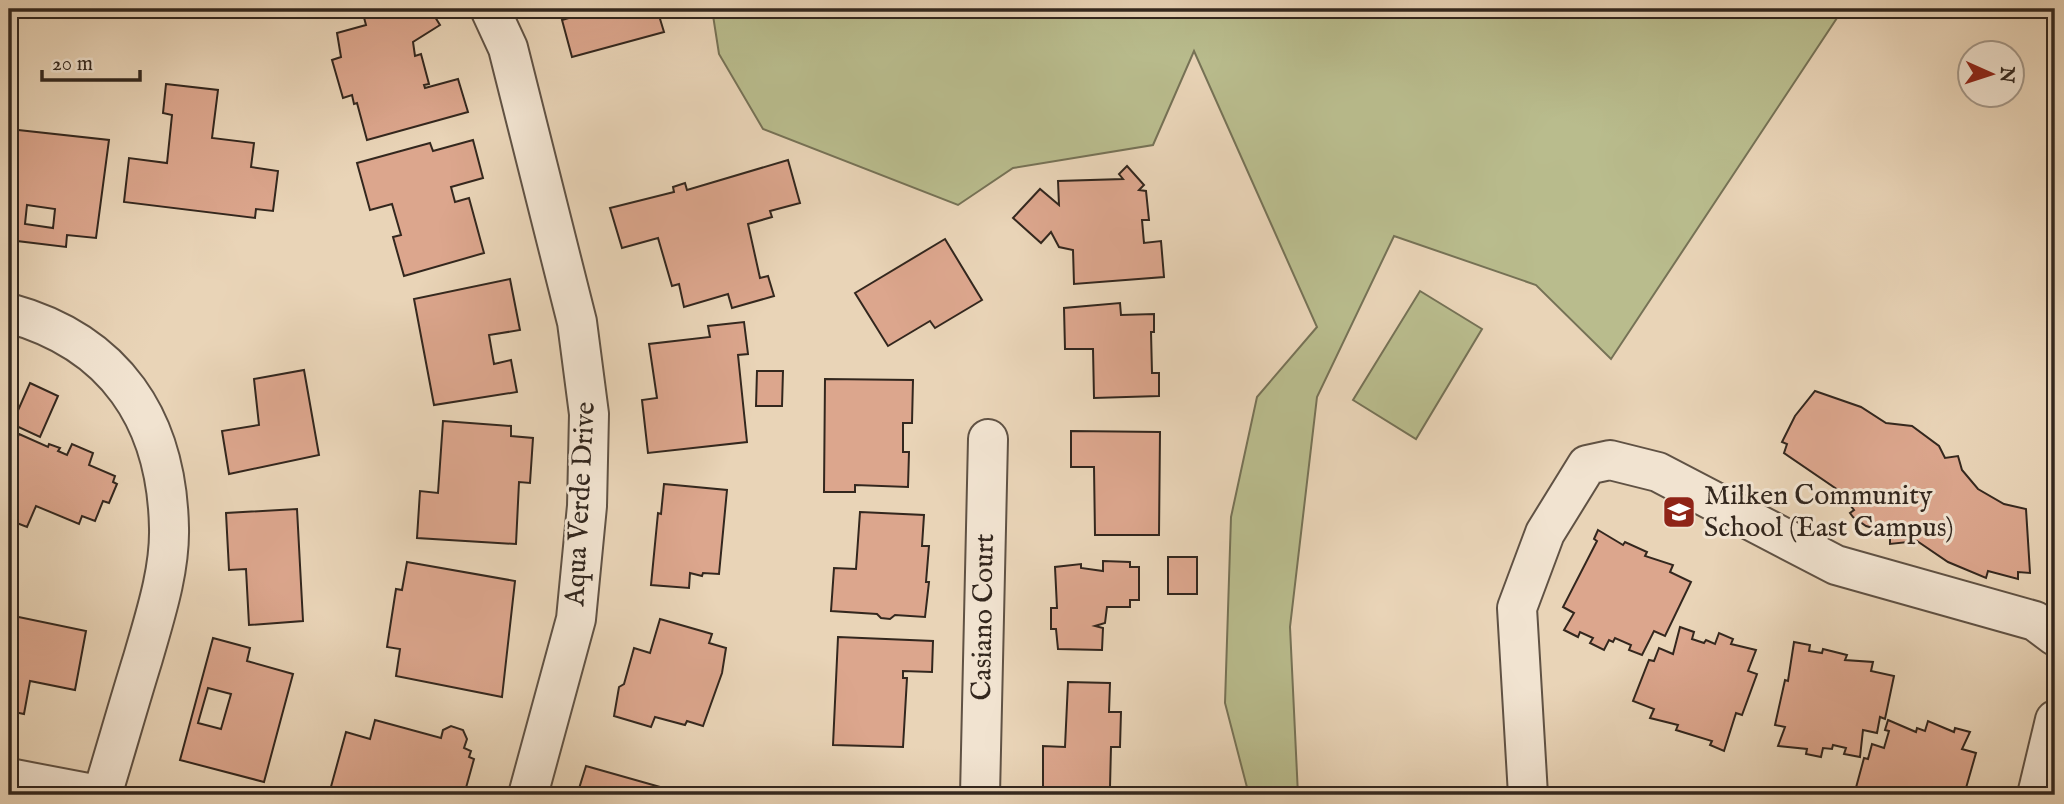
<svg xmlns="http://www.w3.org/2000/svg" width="2064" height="804" viewBox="0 0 2064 804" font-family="'IM FELL English',serif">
  <rect width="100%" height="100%" fill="#e9d4b7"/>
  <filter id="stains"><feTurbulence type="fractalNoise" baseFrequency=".00286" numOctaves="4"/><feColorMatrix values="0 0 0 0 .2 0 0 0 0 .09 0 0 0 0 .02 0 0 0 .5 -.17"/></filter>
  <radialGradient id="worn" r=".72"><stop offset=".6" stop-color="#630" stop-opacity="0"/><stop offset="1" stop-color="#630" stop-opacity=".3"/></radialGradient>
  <g fill="#b9bc8d" stroke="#767256" stroke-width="2">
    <path d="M712,9H1848L1839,15L1611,359L1536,285L1394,236L1317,397L1290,627L1298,795H1249L1225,703L1231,517L1257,397L1317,327L1194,51L1153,145L1013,168L958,205L763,129L719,54Z"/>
    <path d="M1420,291L1482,329L1416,439L1353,400Z"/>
  </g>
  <g fill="#dca68d" stroke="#33271e" stroke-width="2" fill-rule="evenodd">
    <path d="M430,9L440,25L413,42L415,56L421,54L429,84L424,85L425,88L458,79L468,112L367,140L357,103L354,104L352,95L343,98L332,60L341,57L337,33L366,25L362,10L365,9Z"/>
    <path d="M572,9H657L664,32L572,57L562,20L575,16Z"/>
    <path d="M166,84L218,90L212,138L254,143L251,167L278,171L273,211L256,209L255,218L124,202L129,158L167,163L172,115L163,113Z"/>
    <path d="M9,129L109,140L96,238L67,235L66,247L9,240ZM27,205L55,209L53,228L25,224Z"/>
    <path d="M473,140L483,178L451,187L455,202L469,198L484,253L404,276L393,237L401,235L392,204L370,210L357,163L430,143L433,151Z"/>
    <path d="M788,160L800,203L770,211L772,217L748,224L760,278L768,276L774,296L732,308L728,294L684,307L679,284L672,286L658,238L622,248L610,208L674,192L673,187L685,183L687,190Z"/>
    <path d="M1127,166L1144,185L1139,190L1146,191L1149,220H1142L1144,243L1161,241L1164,277L1074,284L1073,250L1059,247L1051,232L1041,243L1013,218L1040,189L1059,205L1058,181L1123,179L1119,174Z"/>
    <path d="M945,239L982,300L935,328L930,321L888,346L855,293Z"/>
    <path d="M510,279L520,330L489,335L494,364L511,360L517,392L434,405L414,299Z"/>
    <path d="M1120,303L1121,315L1154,314V332H1151L1152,373H1159V396L1094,398L1093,349H1065L1064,308Z"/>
    <path d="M744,322L748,354L738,355L747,442L648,453L642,400L657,398L649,344L710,337L708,326Z"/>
    <path d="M304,370L319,455L229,474L222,431L259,425L254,379Z"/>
    <path d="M757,371H783L782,406H756Z"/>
    <path d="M825,379L913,380L912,423H903V452H909L908,487L855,485V492H824Z"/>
    <path d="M30,383L58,396L40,437L12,424Z"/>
    <path d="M1815,391L1861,407L1886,423L1912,426L1939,446L1945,458L1958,456L1962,470L1978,489L2004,504L2026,509L2030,573L2018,572V579L1988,571L1986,578L1948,562L1917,541L1890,544V533L1866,526L1853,517L1850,513L1854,510L1838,490L1784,453L1787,444L1782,442L1795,416Z"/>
    <path d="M443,421L511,426V436L533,438L530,483L519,482L516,544L417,538L420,491L438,493Z"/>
    <path d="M1071,431L1160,432L1159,535H1095L1094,467H1071Z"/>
    <path d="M19,434L48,447L49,444L60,448L58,451L67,455L72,444L93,453L89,465L115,476L113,482L117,484L109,503L103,501L95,521L82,516L79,524L36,506L27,527L9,520V458Z"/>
    <path d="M664,484L727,490L719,574L703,573L702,576L690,573L689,588L651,585L658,513L661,514Z"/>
    <path d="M297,509L303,621L249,625L246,569L229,570L226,513Z"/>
    <path d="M860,512L924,515L922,546H929L926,582H929L925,617L895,615L890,619L881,618L877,614L831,611L834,568L856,569Z"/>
    <path d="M1598,530L1623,545L1625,542L1647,552L1645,556L1673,565L1670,572L1691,582L1665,636L1654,631L1642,655L1629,650L1631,645L1615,638L1613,642L1609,640L1604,650L1590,643L1593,638L1580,632L1578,637L1564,630L1574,613L1563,607L1597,541L1594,539Z"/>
    <rect x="1168" y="557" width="29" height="37"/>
    <path d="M1103,561L1130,562V567H1139V600H1130V607H1107L1105,623L1095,626L1103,628L1102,650L1058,649L1056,629H1051V608H1057L1055,567L1081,564V568L1103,571Z"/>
    <path d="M407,562L515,581L502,697L396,676L400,649L387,647L396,589L402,590Z"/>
    <path d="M9,615L86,631L75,690L30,681L24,714L9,711Z"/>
    <path d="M660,619L712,634L709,643L726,648L722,673L703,726L687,721L685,725L655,717L651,727L614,716L619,687L624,684L634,648L650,653Z"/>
    <path d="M1680,627L1694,632L1692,639L1704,643L1706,640L1715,644L1719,633L1733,639L1731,644L1756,650L1748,671L1757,674L1742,715L1736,713L1724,751L1710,745L1712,741L1676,730L1678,725L1650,718L1654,709L1633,701L1649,660L1654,661L1659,648L1673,654Z"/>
    <path d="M838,637L933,641L932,672L903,671V678H907L903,747L833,745Z"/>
    <path d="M213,638L250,648L247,661L293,674L264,782L180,760ZM208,688L231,694L221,729L198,723Z"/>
    <path d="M1794,642L1810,645L1809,651L1822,653L1823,649L1847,655L1845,660L1873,662L1871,671L1894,676L1885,719L1880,717L1877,733L1863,730L1860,757L1844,754L1846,748L1833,745L1832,749L1823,748L1821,757L1806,754L1807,749L1778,746L1785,727L1775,725L1785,680L1788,681Z"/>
    <path d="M1068,682L1110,683L1109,712H1121L1120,747H1111L1110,787H1043V746L1065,747Z"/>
    <path d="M375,720L441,738L443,730L451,726L463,730L467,739L464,748L471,751L469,757L474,759L464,795L329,794L346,732L370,739Z"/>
    <path d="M1888,720L1916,732L1917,728L1925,731L1928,721L1954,732L1955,728L1970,732L1962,749L1976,753L1964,795H1854L1864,758L1868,759L1872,744L1884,748L1889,731L1885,730Z"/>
    <path d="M586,766L685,794L684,795H577Z"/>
  </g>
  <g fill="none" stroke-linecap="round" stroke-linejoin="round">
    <defs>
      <g id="minor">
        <path d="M490,9L508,48L577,322L589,414L587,506L576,619L528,795"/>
        <path d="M9,313C115,342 167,419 169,528C170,571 155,616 143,658C129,703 116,749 102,795"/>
        <path d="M9,778L98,795"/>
        <path d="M980,795L988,439"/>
        <path d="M1528,795L1517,608L1545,533L1587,465L1610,460L1658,472L1836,565L2035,621L2055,636"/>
        <path d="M2037,795L2055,720"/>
      </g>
    </defs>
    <use href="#minor" stroke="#605244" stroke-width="42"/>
    <use href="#minor" stroke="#f1e3d0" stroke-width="38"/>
  </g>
  <defs>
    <symbol id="school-square" viewBox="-11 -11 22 22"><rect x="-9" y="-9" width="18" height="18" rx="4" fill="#8f2418" stroke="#f1e3d0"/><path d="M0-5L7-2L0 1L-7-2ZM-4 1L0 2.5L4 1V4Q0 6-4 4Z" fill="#fff"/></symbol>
  </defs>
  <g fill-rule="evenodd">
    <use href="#school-square" x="1660" y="493" width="38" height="38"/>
  </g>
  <g text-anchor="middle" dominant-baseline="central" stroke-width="6" stroke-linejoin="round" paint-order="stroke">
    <g font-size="28" fill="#33271e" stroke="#f1e3d0" text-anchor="start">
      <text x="1704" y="496">Milken Community<tspan x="1704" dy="32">School (East Campus)</tspan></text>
    </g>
    <g font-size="28" fill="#33271e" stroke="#f1e3d0">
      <text transform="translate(581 504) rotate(-87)">Aqua Verde Drive</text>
      <text transform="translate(984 617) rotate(-89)">Casiano Court</text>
    </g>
  </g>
  <rect width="2064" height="804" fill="none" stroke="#e9d4b7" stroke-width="35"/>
  <rect x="10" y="10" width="2043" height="783" fill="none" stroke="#33271e" stroke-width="3.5"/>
  <rect x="18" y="18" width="2029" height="769" fill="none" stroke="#33271e" stroke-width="2"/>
  <g transform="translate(1991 74) rotate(93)"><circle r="33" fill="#f1e3d0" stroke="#a59889" stroke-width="2"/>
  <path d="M0-5L12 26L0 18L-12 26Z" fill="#8f2418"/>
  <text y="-10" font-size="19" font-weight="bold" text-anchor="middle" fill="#33271e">N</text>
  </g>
  <path d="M42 70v10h98v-10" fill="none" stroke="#33271e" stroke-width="3.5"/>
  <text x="52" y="70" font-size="21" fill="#33271e" stroke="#f1e3d0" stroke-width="5" paint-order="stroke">20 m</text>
  <rect width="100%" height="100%" filter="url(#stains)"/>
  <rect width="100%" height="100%" fill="url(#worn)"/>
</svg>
